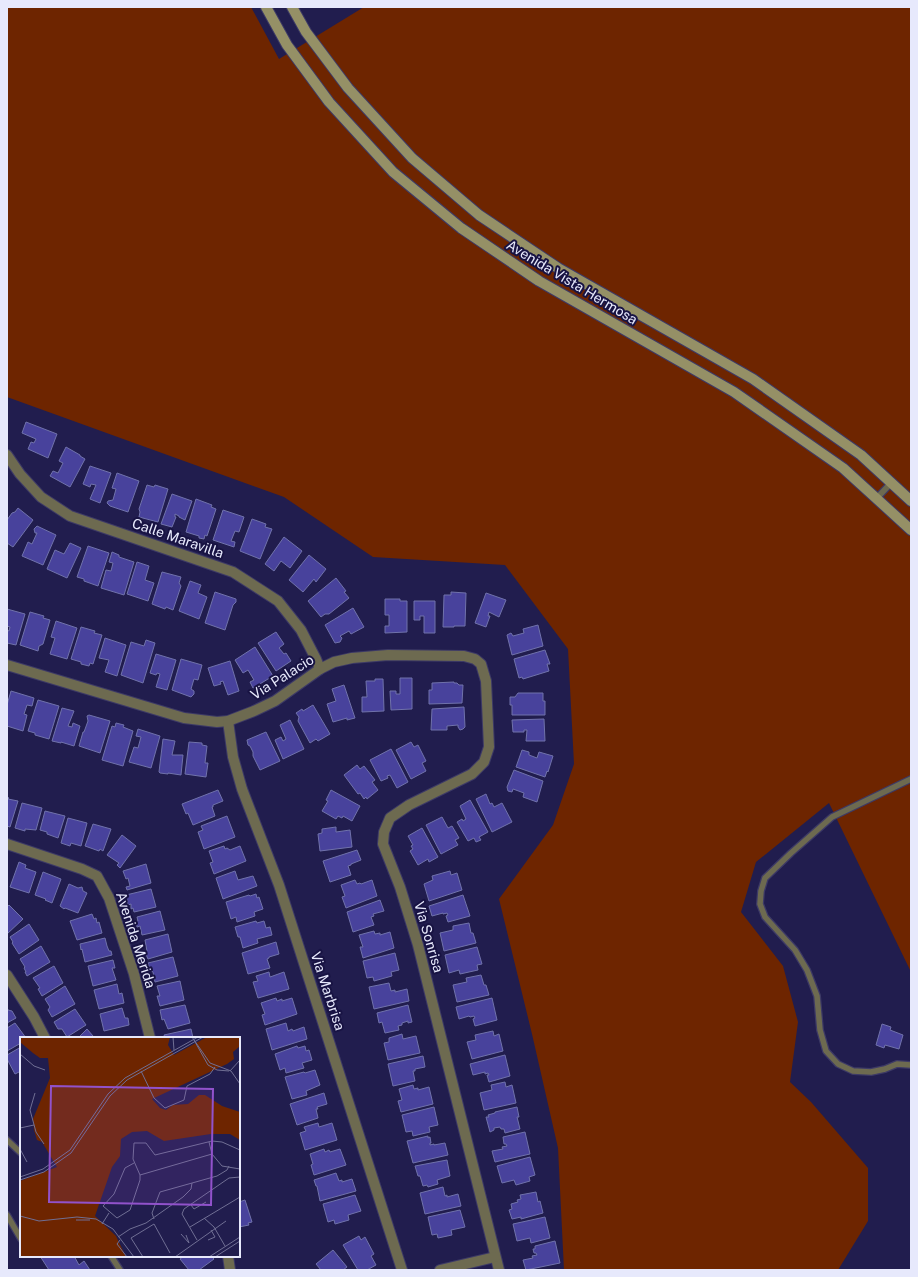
<svg xmlns="http://www.w3.org/2000/svg" width="918" height="1277" viewBox="0 0 918 1277" font-family="'Public Sans',sans-serif">
  <rect width="100%" height="100%" fill="#211d4e"/>
  <path fill="#6e2500" d="M7,7H251L279,59L364,7H911V972L829,803L756,862L741,912L783,966L798,1022L790,1082L811,1102L868,1168V1221L838,1270H564L558,1148L532,1034L499,899L553,825L574,764L568,649L505,565L373,557L284,497L7,397Z"/>
  <g fill="#48429c" stroke="#7072ab">
    <path d="M26,422L57,434L48,458L28,449L31,442L34,443L36,439L22,433Z"/>
    <path d="M66,447L80,455V456L85,459L70,487L50,476L53,471L58,473L63,463L59,461Z"/>
    <path d="M90,466L111,473L100,503L90,499L96,485L91,484L90,487L83,484Z"/>
    <path d="M117,473L139,481L128,512L110,506L107,503L108,501L113,500L116,489L112,488Z"/>
    <path d="M147,485L154,487L155,485L168,489L158,522L139,517L140,512L139,509Z"/>
    <path d="M172,494L192,501L185,520L179,517V516L175,514V517H176L172,527L161,524Z"/>
    <path d="M196,499L212,505L211,507L216,509L207,536L205,535L204,539L199,538V536L186,532Z"/>
    <path d="M18,508L33,520L13,547L7,543V520L12,513L15,512Z"/>
    <path d="M223,510L244,517L239,532L235,531L231,541L235,542L234,547L213,540Z"/>
    <path d="M252,519L266,524L265,527L272,529L260,559L240,551Z"/>
    <path d="M37,526L56,535L43,565L22,556L28,542L32,544L37,533H35L34,529Z"/>
    <path d="M284,537L302,551L290,568L281,561L274,571L265,564Z"/>
    <path d="M70,543L81,548L67,578L47,569L55,550L64,554Z"/>
    <path d="M88,546L109,553L98,586L84,581V579L77,577Z"/>
    <path d="M112,552L119,555V557L134,562L124,595L101,588L106,570L111,571L113,563L109,562Z"/>
    <path d="M309,555L326,569L316,582L314,579L303,592L289,580Z"/>
    <path d="M137,562L149,566L145,580L154,583L148,601L127,594Z"/>
    <path d="M162,572L181,577L179,583L181,586L173,610L166,607L165,609L152,604Z"/>
    <path d="M336,578L346,591L344,592L349,598L329,614H325L321,617L308,601Z"/>
    <path d="M190,581L201,585L198,593L207,597L199,619L179,611Z"/>
    <path d="M215,592L236,599V602L233,605L225,630L205,623Z"/>
    <path d="M451,592L466,593L465,626H454V627H443L444,595H451Z"/>
    <path d="M486,593L506,600L499,617L489,612L488,616H490L486,627L475,623Z"/>
    <path d="M385,599H400V601H407V632L385,633V626H389V615H385Z"/>
    <path d="M414,601H435V633H424V616H420V620H414Z"/>
    <path d="M353,608L364,627L351,634L349,631L340,636L342,638L340,642L335,643L325,625Z"/>
    <path d="M7,609L25,614L16,645L7,643V630L9,631L10,627L7,626Z"/>
    <path d="M30,612L44,616L43,618L50,620L43,644L39,646L38,651L20,645Z"/>
    <path d="M56,621L77,628L67,659L50,654L55,638L51,637Z"/>
    <path d="M538,625L543,646L512,655L507,635L511,633L513,636L524,633L523,629Z"/>
    <path d="M81,627L95,631L94,633L102,635L93,664L90,663L89,666L81,664V662L71,659Z"/>
    <path d="M276,632L284,644L279,648L284,654L286,653L291,661L276,671L258,643Z"/>
    <path d="M105,638L126,645L117,676L105,672L109,660L99,658Z"/>
    <path d="M146,640L155,643L143,683L121,675L131,642L144,646Z"/>
    <path d="M255,647L273,676L253,688L250,682L254,680L248,670L243,673L235,660Z"/>
    <path d="M545,650L550,664H547L549,671L523,679L522,677L519,678L514,659Z"/>
    <path d="M156,654L176,660L167,690L156,687L160,674L157,673L156,675L150,673Z"/>
    <path d="M181,659L202,665L198,680L194,679L191,689L194,691V694L191,697L172,690Z"/>
    <path d="M230,661L239,691L228,695L223,681L220,682L221,684L214,686L208,668Z"/>
    <path d="M400,678H412V709L391,710L390,691H396V694H400Z"/>
    <path d="M375,679H383L384,711L362,712V697H367L366,681H375Z"/>
    <path d="M454,682V683H457L459,685H463L462,703L429,704V690H432V683Z"/>
    <path d="M344,685L355,718L347,720V718L333,722L327,704L336,701L332,689Z"/>
    <path d="M11,691L34,698L32,706L27,705L24,714L27,715L23,731L7,726V705Z"/>
    <path d="M518,693H543V701H545V715H512V705H510V697H515Z"/>
    <path d="M38,700L59,706L49,739L35,735V733L28,731Z"/>
    <path d="M313,705L330,734L318,741L316,739L310,743L298,721L299,717L296,713L302,709L303,711Z"/>
    <path d="M464,707L465,727L463,729L460,730L458,727V725L447,726V730H431L432,709Z"/>
    <path d="M62,708L74,711L68,726L72,727L73,723L80,726L74,746L61,742V743L52,741Z"/>
    <path d="M89,715L110,721L100,753L79,746L83,732H84L88,721L87,716Z"/>
    <path d="M544,719L545,741H526L527,730H524V732H513L512,720Z"/>
    <path d="M290,720L304,749L283,759L275,740L281,737L283,741L286,739L280,725Z"/>
    <path d="M116,723L124,725L123,727L133,731L123,766L102,760L112,726L115,727Z"/>
    <path d="M138,729L160,736L151,768L129,762L134,747L138,748L141,737L136,736Z"/>
    <path d="M266,732L280,761L260,770L253,756V752L250,746L248,745L247,740Z"/>
    <path d="M163,739L175,741L172,755H183L181,775L168,773V774L160,773L159,772Z"/>
    <path d="M189,742L202,743V745L207,746L205,763H208L206,777L185,774Z"/>
    <path d="M411,742L414,747L418,745L426,761L422,763L426,771L411,779L396,750Z"/>
    <path d="M391,749L408,782L397,788L390,775L387,776L388,778L381,781L370,760Z"/>
    <path d="M522,750L529,752V755L537,758L539,752L553,756L548,772L547,771L545,777L516,767Z"/>
    <path d="M357,765L360,769L364,766L375,780L372,782L378,790L367,799L366,797L364,799L360,793L358,794L344,775Z"/>
    <path d="M514,770L543,781L537,802L523,797L524,793L513,789L512,792L508,791L507,787Z"/>
    <path d="M218,790L223,801L213,805V807H212L215,816L193,825L188,813L186,814L182,804Z"/>
    <path d="M331,790L360,806L352,821L343,816L342,818L338,816L336,819L322,811L328,801L326,800Z"/>
    <path d="M486,794L490,804L492,803L494,807L502,803L512,822L492,832L476,799Z"/>
    <path d="M7,797L9,798L8,799L18,801L10,827L7,826Z"/>
    <path d="M470,800L488,832L479,837L481,840L476,842L474,838L468,841L457,822L462,819L463,821L466,819L460,806Z"/>
    <path d="M22,803L42,808L36,830L25,829V831L15,828Z"/>
    <path d="M45,811L65,816L58,838L47,834V832L40,830Z"/>
    <path d="M227,816L235,837L204,849L198,832L203,830L201,826Z"/>
    <path d="M442,817L448,828L452,826L459,838L455,840L458,845L441,854L426,825Z"/>
    <path d="M68,818L87,823L81,846L71,843L70,846L61,843Z"/>
    <path d="M93,824L111,829L103,851L100,849L99,851L85,846Z"/>
    <path d="M336,827V832L350,830L352,847L320,851L318,834L322,833V829Z"/>
    <path d="M422,828L438,857L429,862L428,859L418,865L410,851L413,849L411,846L413,845L408,836Z"/>
    <path d="M122,835L136,846L120,868L117,865L119,863L107,855Z"/>
    <path d="M224,846L225,849L227,848L230,850L240,846L246,861L214,874L210,863L213,862L209,851Z"/>
    <path d="M357,850L361,860L351,864V865L348,866L351,875L330,882L323,861Z"/>
    <path d="M19,862L26,865L25,868L36,872L29,893L10,887Z"/>
    <path d="M146,864L151,883L127,890L126,887L130,886L128,878L126,879L123,871Z"/>
    <path d="M235,871L238,880L253,876L257,886L223,899L216,878Z"/>
    <path d="M450,871L451,875L457,873L462,890L429,901L424,884L433,880L432,876Z"/>
    <path d="M43,872L61,879L52,903L45,900L46,899L35,895Z"/>
    <path d="M355,880L357,884L360,883L361,884L372,880L377,896L346,908L342,897L345,896L341,885Z"/>
    <path d="M69,884L78,888L82,887L83,891L87,893L78,913L65,908L64,909L60,906Z"/>
    <path d="M151,889L156,907L134,912L133,908L131,909V904L128,905L126,895Z"/>
    <path d="M256,894L257,898L259,897L263,909L254,912L255,916L237,922L236,917L231,919L226,902L249,895L250,896Z"/>
    <path d="M463,895L470,916L448,922L446,916L448,915L447,913L443,914V913L432,916L429,906Z"/>
    <path d="M380,900L384,911L373,914L374,916L371,917L374,925L353,932L347,912Z"/>
    <path d="M9,905L23,919L7,934V907Z"/>
    <path d="M160,911L165,930L142,935L140,926L137,927L136,921H138L137,917Z"/>
    <path d="M92,914L94,919L96,918L97,923L99,922L102,933L77,940L70,921Z"/>
    <path d="M256,921L257,923L264,921L266,928L270,927L272,935L257,939L258,943L243,948L240,937H238L235,927Z"/>
    <path d="M469,923L471,933H473L476,943L444,951L440,933L453,930V926Z"/>
    <path d="M29,924L39,940L19,954L12,943L13,942L10,937Z"/>
    <path d="M374,931L375,934L380,933V935L390,932L394,948L363,958L360,947H363L359,935Z"/>
    <path d="M168,934L172,952L148,959L145,952L147,951L145,940Z"/>
    <path d="M105,938L107,946L109,951H111L112,955L85,962L82,949L81,950L80,944Z"/>
    <path d="M276,942L279,954L269,957V958L267,959L270,968L248,974L242,953Z"/>
    <path d="M41,946L50,962L27,976L25,972H26L24,968L25,967L20,959Z"/>
    <path d="M477,947L482,964L477,965L478,970L460,974L459,970L449,973L445,955Z"/>
    <path d="M395,953L399,970L391,972L392,976L374,981L373,977L367,978L363,961Z"/>
    <path d="M173,957L178,976L155,982L153,972L150,970L148,963Z"/>
    <path d="M113,960L115,968H112L116,980L93,986L88,966Z"/>
    <path d="M54,966L63,983L42,996L38,989L40,988L33,978Z"/>
    <path d="M269,972L270,977L284,972L289,989L258,998L253,982L258,981L256,976Z"/>
    <path d="M481,975L484,985H486L489,995L457,1002L453,985L467,982L466,978Z"/>
    <path d="M180,981L184,1000L160,1006L157,996H160L157,986Z"/>
    <path d="M389,983L391,991L395,990V992L407,989L409,1001L374,1009L369,987Z"/>
    <path d="M117,984L119,994L122,993L124,1003L99,1009L94,990Z"/>
    <path d="M65,986L75,1004L52,1017L48,1010L50,1007L45,999Z"/>
    <path d="M276,998L277,1001L282,999V1001L292,998L297,1014L265,1025L262,1015L265,1014L261,1003Z"/>
    <path d="M492,998L497,1020L475,1026L473,1019L475,1018L474,1016L470,1017L469,1016L459,1019L456,1007Z"/>
    <path d="M185,1005L190,1023L168,1029L164,1019L162,1020L160,1010Z"/>
    <path d="M408,1005L412,1022L408,1023V1021L402,1023V1025L398,1026L399,1030L385,1033L382,1022L379,1023L377,1013Z"/>
    <path d="M7,1008L8,1010L12,1011L16,1018L7,1023Z"/>
    <path d="M122,1008L125,1018H128L129,1025L104,1031L100,1014Z"/>
    <path d="M75,1009L86,1025L67,1037L62,1029H58L54,1022Z"/>
    <path d="M15,1023L26,1038H21V1043L7,1051V1028Z"/>
    <path d="M286,1023L288,1031L292,1029L293,1031L304,1027L307,1039L272,1050L266,1029Z"/>
    <path d="M882,1024L891,1027L890,1030L903,1035L899,1049L885,1045L884,1048L876,1045Z"/>
    <path d="M87,1029L93,1036L92,1037L94,1038H78Z"/>
    <path d="M191,1029L193,1038H165L164,1035Z"/>
    <path d="M493,1031L494,1036L499,1034L503,1051L472,1059L467,1042L476,1040L475,1035Z"/>
    <path d="M402,1034L403,1039L416,1036L420,1053L388,1060L384,1043L389,1042V1038Z"/>
    <path d="M297,1046L298,1048L305,1046L306,1051L309,1050L312,1060L302,1063L304,1068L286,1073L285,1068L280,1070L275,1054Z"/>
    <path d="M21,1047V1071L15,1074L7,1059V1055Z"/>
    <path d="M505,1055L510,1076L489,1082L487,1075H489L488,1073L485,1074V1072L473,1075L470,1064Z"/>
    <path d="M423,1056L425,1067L415,1069V1071H413L415,1081L393,1086L388,1064Z"/>
    <path d="M315,1070L320,1085L306,1091L307,1095L292,1099L285,1077L304,1072L305,1073Z"/>
    <path d="M505,1082L506,1087L512,1085L516,1103L484,1110L480,1093L492,1090L491,1085Z"/>
    <path d="M413,1085L414,1089L418,1088V1090L429,1087L433,1104L401,1112L398,1101L402,1100L399,1089Z"/>
    <path d="M324,1093L327,1104L317,1107L318,1109H316L318,1118L297,1125L290,1104Z"/>
    <path d="M434,1107L438,1125L429,1127L430,1132L413,1136L412,1131L406,1132L402,1115Z"/>
    <path d="M517,1107L519,1117H517L520,1129L505,1133L504,1129H501L500,1127L494,1128V1130L490,1132L486,1117H489L488,1115L495,1113V1112Z"/>
    <path d="M318,1123L319,1127L332,1123L337,1140L305,1150L300,1133L306,1131L304,1127Z"/>
    <path d="M525,1132L530,1154L495,1162L492,1151L503,1149L502,1147L507,1146L506,1144H504L503,1137Z"/>
    <path d="M428,1136V1138L430,1137L431,1143H430V1145L434,1144V1145L445,1143L448,1155L413,1163L407,1141Z"/>
    <path d="M324,1149L325,1152L329,1150L330,1152L340,1149L346,1165L314,1175L311,1165L313,1164L310,1154Z"/>
    <path d="M530,1157L535,1175L529,1177L530,1181L516,1185L514,1180L502,1183L497,1166Z"/>
    <path d="M447,1160L450,1176L437,1180L438,1184L428,1187L427,1185L423,1186L420,1176H418L415,1166Z"/>
    <path d="M336,1173L339,1181L342,1180V1182L352,1179L356,1191L320,1201L317,1186H316L314,1180Z"/>
    <path d="M443,1187L445,1196L447,1195V1197L458,1194L461,1206L425,1214L420,1193Z"/>
    <path d="M536,1192L538,1202L540,1201L543,1213L521,1219V1217L512,1219L509,1210L512,1209L511,1204L518,1202L517,1200L521,1199L520,1195Z"/>
    <path d="M355,1195L361,1211L348,1215L349,1220L335,1224L334,1220L328,1222L323,1204Z"/>
    <path d="M245,1200L252,1222L248,1223L249,1225L239,1227V1202Z"/>
    <path d="M460,1210L465,1227L451,1230L452,1235L438,1238L437,1234L432,1235L428,1217Z"/>
    <path d="M545,1217L550,1238L531,1243L530,1238L517,1241L513,1224Z"/>
    <path d="M359,1236L361,1240L365,1237L374,1254L371,1256L376,1265L367,1270H358L343,1245Z"/>
    <path d="M555,1241L560,1263L526,1270L523,1260L533,1258L532,1256L537,1255L536,1253H534L533,1249H535V1246Z"/>
    <path d="M333,1250L347,1267L343,1270H321L316,1264Z"/>
    <path d="M40,1256H74L79,1265L84,1261L90,1270H49Z"/>
    <path d="M184,1256H211L214,1259L199,1270H189L180,1259Z"/>
  </g>
  <g fill="none" stroke-linecap="round" stroke-linejoin="round">
    <defs>
      <g id="service">
        <path d="M876,499L891,483"/>
        <path d="M911,779L832,817L791,853L765,878L761,891L760,904L765,917L795,950L807,970L817,996L820,1030L826,1051L838,1064L853,1071L871,1072L885,1069L897,1064L911,1065"/>
        <path d="M7,1140L21,1153"/>
        <path d="M7,1215L21,1239"/>
        <path d="M111,1256L120,1270"/>
      </g>
      <g id="minor">
        <path d="M7,455L20,474L41,497L70,516L233,572L278,601L301,630L316,659L320,669"/>
        <path d="M7,665L184,718L217,722L228,721L254,711L275,701L320,669L334,662L352,658L388,655L464,656L475,659L481,664L486,681L489,747L484,762L472,774L409,805L390,818L384,832L383,844L400,887L418,945L499,1270"/>
        <path d="M228,721L233,757L242,789L279,885L402,1270"/>
        <path d="M7,844L82,869L97,876L109,898L134,974L150,1038"/>
        <path d="M7,975L34,1017L45,1038"/>
        <path d="M228,1256L230,1270"/>
        <path d="M440,1270L495,1257"/>
      </g>
      <g id="secondary">
        <path d="M266,7L287,45L329,102L393,172L461,228L539,281L734,392L843,468L911,530"/>
        <path d="M292,7L306,32L348,88L412,158L479,215L558,268L753,379L861,455L911,501"/>
      </g>
    </defs>
    <use href="#service" stroke="#3d3a66" stroke-width="8"/>
    <use href="#minor" stroke="#3d3a66" stroke-width="12"/>
    <use href="#secondary" stroke="#3d3a66" stroke-width="12"/>
    <use href="#service" stroke="#6d6a50" stroke-width="5.5"/>
    <use href="#minor" stroke="#6d6a50" stroke-width="10"/>
    <use href="#secondary" stroke="#959066" stroke-width="10"/>
  </g>
  <g text-anchor="middle" dominant-baseline="central" stroke-width="4" stroke-linejoin="round" paint-order="stroke">
    <g font-size="14" fill="#e7e9fc" stroke="#181343">
      <text transform="translate(572 282) rotate(31)">Avenida Vista Hermosa</text>
      <text transform="translate(178 538) rotate(19)">Calle Maravilla</text>
      <text transform="translate(282 677) rotate(-32)">Via Palacio</text>
      <text transform="translate(429 937) rotate(74)">Via Sonrisa</text>
      <text transform="translate(136 940) rotate(72)">Avenida Merida</text>
      <text transform="translate(328 991) rotate(72)">Via Marbrisa</text>
    </g>
  </g>
  <g transform="translate(20 1037)">
    <rect width="220" height="220" fill="#211d4e"/>
    <path d="M0,0H150L148,8L154,18L187,0H220V9L213,15L214,22L207,27L132,62L140,71L146,73L153,68L168,67L179,58H185L202,69L220,75V103L210,97H191L144,104L127,94L112,95L101,102L100,119L92,130L75,179L96,199L106,220H0V144L37,130L22,105L17,103L14,93L13,82L30,41L28,21H20L13,16L0,5Z" fill="#6e2500"/>
    <path fill="none" stroke="#706f94" stroke-width="1" d="M153,0L154,13M172,0L190,26L211,34L220,47M174,3L188,28L197,33L209,34M0,17L14,29L25,33M121,34L134,61L145,71L164,63L167,49L190,37L195,30M210,34L220,23M15,56L10,73L16,95L24,107M0,91L14,88M189,105L192,117L202,129L220,132M0,112L7,125M114,126L105,131L94,157L83,169L97,181L110,173L120,143V138L113,122L114,106H126L135,118L192,104L202,105L220,113M120,138L192,117M0,140L23,132L50,113L88,57L105,41L178,0M0,143L24,135L51,116L90,59L107,43L183,0M171,168L174,172L186,165M0,179L19,184L57,180L76,182L93,192L114,220M184,181L194,190L205,209M134,182L132,176L140,155L197,139L207,133L209,129M56,183H70M82,187L89,176M170,190L220,160M161,197L169,206L166,198M98,200L110,192L126,186L163,160L171,152L172,146M100,203L97,207L107,220M177,203L162,177L164,172L209,141L220,140M188,203L195,200L191,193M123,220L111,201L134,187L150,216M155,220L206,184M189,220L220,200M195,220L220,204"/>
    <path fill="#9152cb" fill-opacity="0.15" stroke="#9152cb" stroke-width="2" d="M31,49L193,52L191,168L29,165Z"/>
    <rect width="220" height="220" fill="none" stroke="#e7e9fc" stroke-width="2"/>
  </g>
  <rect width="918" height="1277" fill="none" stroke="#e7e9fc" stroke-width="16"/>
</svg>
